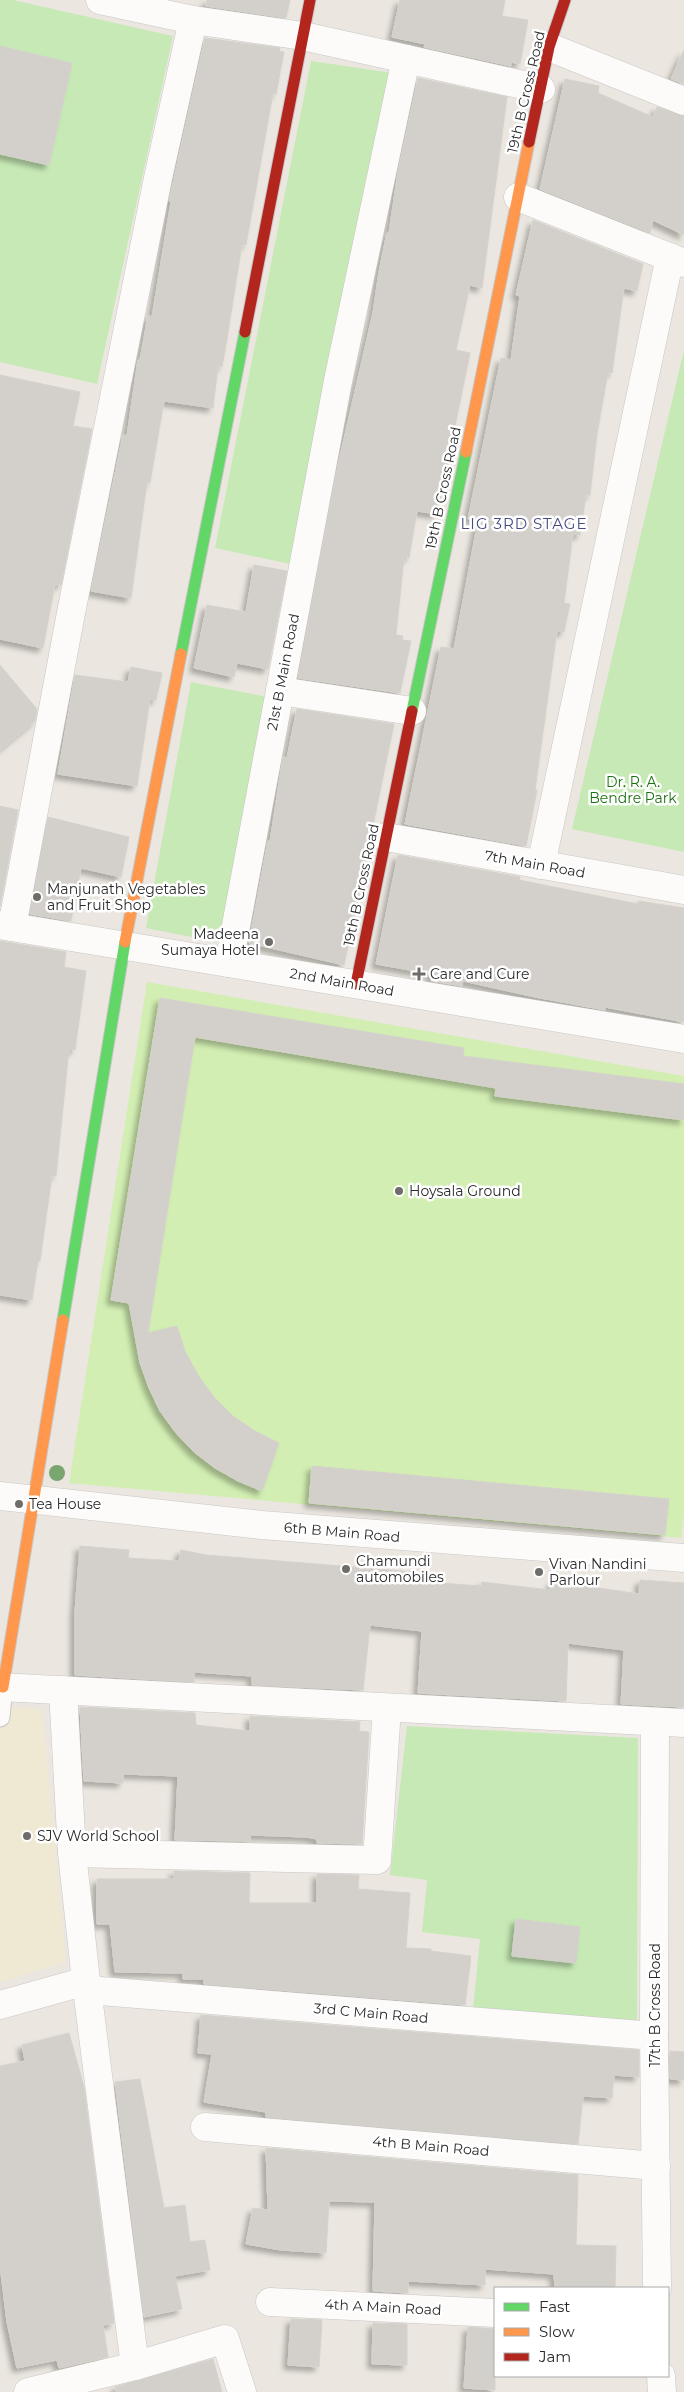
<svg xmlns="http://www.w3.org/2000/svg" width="684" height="2392" viewBox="0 0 684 2392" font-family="Montserrat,sans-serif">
  <defs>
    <filter id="shadow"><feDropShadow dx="-4.5" dy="4.5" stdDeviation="2.5" flood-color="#0004"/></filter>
  </defs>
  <rect width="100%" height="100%" fill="#ebe7e0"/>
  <path fill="#efe8d3" d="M0,1707L42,1709L66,1962L0,1982Z"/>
  <g fill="#c6e9b5">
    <path d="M0,0H13L173,36L97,384L0,362Z"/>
    <path d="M311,61L393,73L291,564L215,548Z"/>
    <path d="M684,350V852L572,829Z"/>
    <path d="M191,682L268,697L222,943L146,928Z"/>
    <path d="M407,1726L638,1738L637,2029L473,2009L480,1939L422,1932L427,1880L390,1875Z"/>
  </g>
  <path fill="#d2eeb2" d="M147,982L684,1076V1511L681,1538L69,1483Z"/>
  <g fill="#d3d0cb" stroke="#d5d2cc" filter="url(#shadow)">
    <path d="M207,0H290L286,18L206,6Z"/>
    <path d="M400,0H505L502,16L528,20L520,64L511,62V66L424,47L425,44L392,37Z"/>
    <path d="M205,38L280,48L279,51L284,52L276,94L273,93L246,245L242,244L227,339L222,367L218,366L213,408L164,401L150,483L147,482L131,598L91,591L123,435L127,436L138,360H140L148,316L152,317L171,202L169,201Z"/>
    <path d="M0,46L72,63L49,165L0,154Z"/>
    <path d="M684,50V84L671,79Z"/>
    <path d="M418,78L507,97L482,288L470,285L456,350L470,353L437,514L417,511L409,558L404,557L396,635L403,636L402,640L411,641L400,693L298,678L336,474L373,313L379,272L387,233H389L398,172Z"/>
    <path d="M565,79L599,86L598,93L653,117L657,107L684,116V235L653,220L650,233L540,189Z"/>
    <path d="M533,220L643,264L637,291L624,288L612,373L608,372L597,434L590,495H586L580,535L573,534L564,603L570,604L564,632L557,631L535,790H537L526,846L405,824L441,647L454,649L478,521L468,519L501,358L511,360L520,296L516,295Z"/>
    <path d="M0,375L80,392L73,426L92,429L61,585L55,584L43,648L0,639Z"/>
    <path d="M254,565L287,571L268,669L237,663L234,677L194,668L207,605L246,612Z"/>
    <path d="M0,665L37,709L35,721L0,750Z"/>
    <path d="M131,667L162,673L156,700L150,699L137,786L58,774L75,675L128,682Z"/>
    <path d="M297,709L394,724L344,965L249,943L268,841L270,842L283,757L287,758Z"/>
    <path d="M0,806L18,810L0,906Z"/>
    <path d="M48,817L129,837L121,877L81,868L71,921L30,914Z"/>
    <path d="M398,855L520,877L519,880L638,904V901L684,908V1022L605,1007V1010L535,997L463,981L462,986L431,981L432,974L376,964Z"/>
    <path d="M0,941L66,952L64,967L86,971L75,1050L69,1049L56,1176L52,1175L40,1261H38L32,1300L0,1295Z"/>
    <path d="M160,998L464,1048L463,1056L684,1084V1120L495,1096L496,1088L195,1037L148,1333L177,1326L185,1351L198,1375L214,1397L233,1416L255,1431L279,1443L262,1491L238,1481L215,1468L194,1452L176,1433L160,1411L149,1388L140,1363L129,1303L111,1300Z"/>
    <path d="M312,1466L669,1499L665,1535L309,1503Z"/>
    <path d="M80,1546L129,1550L128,1558L179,1561L181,1550L206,1555L414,1572L413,1581L481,1586L482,1582L550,1590L552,1581L639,1594L640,1580L684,1583V1707L621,1704L624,1650L568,1643L566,1701L418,1693L422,1631L370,1625L363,1690L252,1685V1676L194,1672V1682L75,1675V1612Z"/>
    <path d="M80,1707L195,1713L196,1725L250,1731V1716L360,1722L359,1731L369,1732L362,1844L317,1843V1839L306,1837L250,1835V1841L175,1840L178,1776L123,1774V1783L84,1781Z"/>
    <path d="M174,1871L250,1873L249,1903H317V1874L359,1875L358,1889L410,1893L406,1948L431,1949V1951L471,1956L465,2005L204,1984V1979H183V1973L115,1972L110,1924H97V1879H174Z"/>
    <path d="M516,1919L580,1927L576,1963L512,1956Z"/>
    <path d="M201,2015L639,2050V2077L614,2075L612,2098L583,2096L578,2144L266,2117V2112L204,2102L212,2054L198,2053Z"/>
    <path d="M69,2033L84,2087L114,2323L103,2325L108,2357L59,2368L57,2360L17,2368L7,2322L0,2265V2066L25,2061L22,2045Z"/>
    <path d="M670,2051L684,2052V2080L670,2079Z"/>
    <path d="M140,2079L164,2208L185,2205L190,2242L205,2240L210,2270L175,2276L182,2309L144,2317L115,2082Z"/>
    <path d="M266,2148L578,2175L576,2245L616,2246L615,2288H555L554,2274L485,2269V2285L408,2281V2293L373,2291L375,2202L329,2201L326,2253L281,2250L246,2244L253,2208L268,2210Z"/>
    <path d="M291,2319L322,2320L319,2367L288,2365Z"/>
    <path d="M373,2323L407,2324V2365L372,2364Z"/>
    <path d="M468,2327L495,2329V2390L464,2388Z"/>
    <path d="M213,2359L222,2392H116L115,2387Z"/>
  </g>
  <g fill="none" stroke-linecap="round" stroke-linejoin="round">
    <defs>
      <path id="lane" d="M0,1717L3,1687"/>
      <g id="street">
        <path d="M100,0L193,20L303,36L541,89"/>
        <path d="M549,47L684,101"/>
        <path d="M518,197L684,263"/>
        <path d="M280,691L412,711"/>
        <path d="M386,837L684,890"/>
        <path d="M541,865L670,257"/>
        <path d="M0,925L684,1039"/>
        <path d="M12,927L71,613L158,178L193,20"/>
        <path d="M229,963L338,381L406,59"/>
        <path d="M0,1496L262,1525L684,1558"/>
        <path d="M0,1687L684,1723"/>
        <path d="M63,1690L72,1853L86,1981"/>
        <path d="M655,1722L654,2036L657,2288"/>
        <path d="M72,1853L377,1860L387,1708"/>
        <path d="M88,1990L654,2036"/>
        <path d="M0,2005L86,1981L135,2366"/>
        <path d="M205,2127L656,2166"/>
        <path d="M270,2302L495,2313"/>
        <path d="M661,2376L662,2392"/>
        <path d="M28,2392L135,2366L225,2339L242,2392"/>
      </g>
      <g id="fast">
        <path d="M181,654L245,332"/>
        <path d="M412,711L466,452"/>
        <path d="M63,1320L125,942"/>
      </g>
      <g id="slow">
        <path d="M466,452L529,142"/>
        <path d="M125,942L181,654"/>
        <path d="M3,1687L63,1320"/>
      </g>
      <g id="jam">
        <path d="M529,142L549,47L565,0"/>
        <path d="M245,332L310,0"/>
        <path d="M356,984L412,711"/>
      </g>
    </defs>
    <use href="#lane" stroke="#c8c6c6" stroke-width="21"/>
    <use href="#street" stroke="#c8c6c6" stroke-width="29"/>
    <use href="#fast" stroke="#c8c6c6" stroke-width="13"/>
    <use href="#slow" stroke="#c8c6c6" stroke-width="13"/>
    <use href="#jam" stroke="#c8c6c6" stroke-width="13"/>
    <use href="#lane" stroke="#fcfbfa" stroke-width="19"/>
    <use href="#street" stroke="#fcfbfa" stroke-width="28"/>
    <use href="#fast" stroke="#63d668" stroke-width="11"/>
    <use href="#slow" stroke="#ff974d" stroke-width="11"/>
    <use href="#jam" stroke="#b3261e" stroke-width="11"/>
  </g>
  <circle fill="#79a66f" cx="57" cy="1473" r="8"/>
  <g fill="#6e6d6a" stroke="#fff" stroke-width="2">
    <circle cx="37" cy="897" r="5"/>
    <circle cx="269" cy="942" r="5"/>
    <path d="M416.5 966.5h5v5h5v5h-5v5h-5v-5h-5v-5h5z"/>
    <circle cx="399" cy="1191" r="5"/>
    <circle cx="19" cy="1504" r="5"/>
    <circle cx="346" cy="1569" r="5"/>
    <circle cx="539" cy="1572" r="5"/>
    <circle cx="27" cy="1836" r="5"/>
  </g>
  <g text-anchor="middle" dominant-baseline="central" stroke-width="5" stroke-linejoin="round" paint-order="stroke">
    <g font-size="14" fill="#2b2b2b" stroke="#fff">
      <text transform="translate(526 92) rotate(-77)">19th B Cross Road</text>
      <text transform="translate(443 488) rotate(-78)">19th B Cross Road</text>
      <text transform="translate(283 672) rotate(-79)">21st B Main Road</text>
      <text transform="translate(535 864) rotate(10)">7th Main Road</text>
      <text transform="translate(361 885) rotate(-78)">19th B Cross Road</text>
      <text transform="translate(342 982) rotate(10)">2nd Main Road</text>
      <text transform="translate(342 1532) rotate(5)">6th B Main Road</text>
      <text transform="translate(655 2005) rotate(-90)">17th B Cross Road</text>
      <text transform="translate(371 2013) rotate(5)">3rd C Main Road</text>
      <text transform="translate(431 2146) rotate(5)">4th B Main Road</text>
      <text transform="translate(383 2307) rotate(3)">4th A Main Road</text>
    </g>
    <g font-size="14" fill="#1c7112" stroke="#fff">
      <text x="633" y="782">Dr. R. A.<tspan x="633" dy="16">Bendre Park</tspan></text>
    </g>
    <g font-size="14" fill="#2b2b2b" stroke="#fff" text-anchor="start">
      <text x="47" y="889">Manjunath Vegetables<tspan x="47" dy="16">and Fruit Shop</tspan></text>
      <text x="259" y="934" text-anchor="end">Madeena<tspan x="259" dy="16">Sumaya Hotel</tspan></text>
      <text x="430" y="974">Care and Cure</text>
      <text x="409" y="1191">Hoysala Ground</text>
      <text x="29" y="1504">Tea House</text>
      <text x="356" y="1561">Chamundi<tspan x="356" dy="16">automobiles</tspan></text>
      <text x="549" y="1564">Vivan Nandini<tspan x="549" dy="16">Parlour</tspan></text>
      <text x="37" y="1836">SJV World School</text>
    </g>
    <g font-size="15" letter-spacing="1" fill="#464b81" stroke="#fff">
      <text x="524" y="523">LIG 3RD STAGE</text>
    </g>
  </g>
  <rect x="494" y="2287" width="175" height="90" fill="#ffffff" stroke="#aaaaaa"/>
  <rect x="504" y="2303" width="25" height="8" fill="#63d668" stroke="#aaaaaa"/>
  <text x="539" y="2312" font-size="15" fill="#2b2b2b">Fast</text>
  <rect x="504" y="2328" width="25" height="8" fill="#ff974d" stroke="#aaaaaa"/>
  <text x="539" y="2337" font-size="15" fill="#2b2b2b">Slow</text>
  <rect x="504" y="2353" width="25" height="8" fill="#b3261e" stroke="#aaaaaa"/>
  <text x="539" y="2362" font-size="15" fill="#2b2b2b">Jam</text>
</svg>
